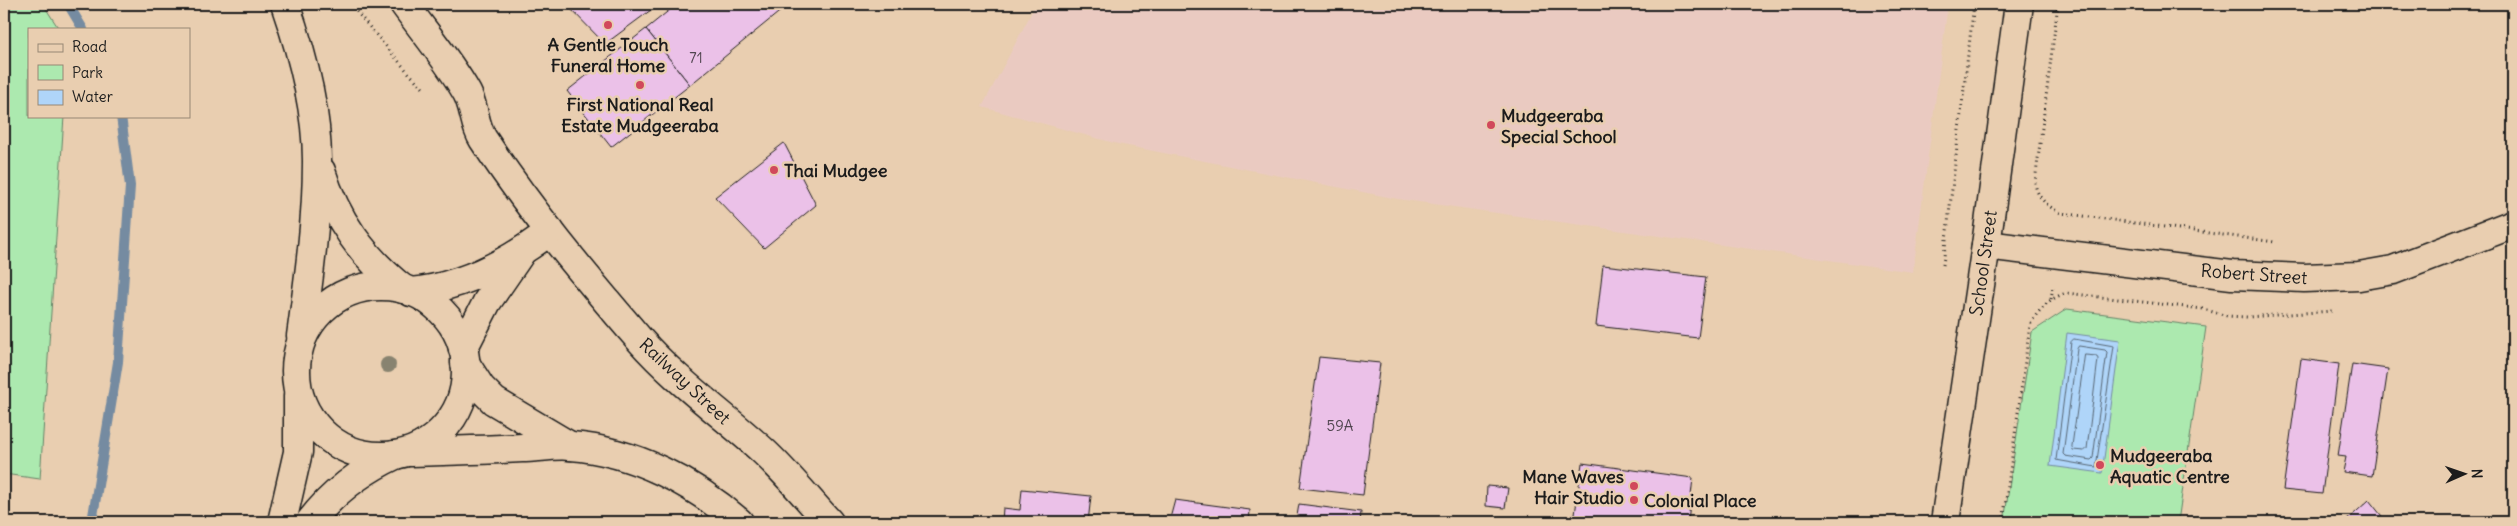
<svg xmlns="http://www.w3.org/2000/svg" width="2517" height="526" viewBox="0 0 2517 526" font-family="Delius,sans-serif">
  <rect width="100%" height="100%" fill="#e9ceb0"/>
  <filter id="ink" filterUnits="userSpaceOnUse"><feTurbulence type="fractalNoise" baseFrequency=".02" numOctaves="2"/><feDisplacementMap in="SourceGraphic" scale="10" xChannelSelector="R" yChannelSelector="G"/><feConvolveMatrix kernelMatrix="1 2 1 2 8 2 1 2 1" color-interpolation-filters="sRGB"/></filter>
  <g filter="url(#ink)">
    <path fill="#eacac1" d="M1036,4H1948L1913,272L1398,199L1118,144L982,107Z"/>
    <g fill="#ace9af" stroke="#648266">
      <path d="M4,4H43L59,29H29V116H64L40,479L4,474Z"/>
      <path d="M2067,309L2206,327L2178,522H2004L2032,332Z"/>
    </g>
    <path fill="#afd5f9" stroke="#748ba1" d="M2067,333L2120,340L2102,473L2050,466Z"/>
    <g fill="none" stroke-linecap="round" stroke-linejoin="round">
      <g stroke="#576674" stroke-width="1">
        <path d="M2074,339L2114,346L2096,467L2056,460L2071,342Z"/>
        <path d="M2079,346L2105,350L2107,352L2093,458L2091,460L2065,456L2063,454L2077,349Z"/>
        <path d="M2085,355L2097,356L2098,359L2087,449L2084,451L2073,450L2072,447Z"/>
      </g>
      <g stroke="#748ba1" stroke-width="10">
        <path d="M68,4L83,29"/>
        <path d="M92,522L118,362L130,186L121,116"/>
      </g>
    </g>
    <g fill="#ebc1e8" stroke="#1c1c1c">
      <path d="M566,4H593L596,7L600,4H659L605,44Z"/>
      <path d="M677,4H789L690,85L646,29Z"/>
      <path d="M646,29L690,85L611,147L567,91Z"/>
      <path d="M784,143L816,205L764,248L715,197Z"/>
      <path d="M1603,265L1706,277L1698,338L1596,326Z"/>
      <path d="M1319,357L1380,363L1363,495L1300,488Z"/>
      <path d="M2301,359L2339,364L2322,494L2283,490Z"/>
      <path d="M2352,364L2388,369L2372,476L2343,472L2346,457L2338,456Z"/>
      <path d="M1582,463L1693,478L1688,522H1574Z"/>
      <path d="M1487,486L1508,488L1505,508L1486,506Z"/>
      <path d="M1022,489L1091,496L1088,522H1002L1003,508L1020,510Z"/>
      <path d="M1175,500L1250,510L1249,522H1169Z"/>
      <path d="M2369,500L2385,520L2382,522H2345Z"/>
      <path d="M1299,504L1361,512L1360,522H1296Z"/>
      <path d="M1467,518L1498,522H1466Z"/>
    </g>
    <g fill="none" stroke-linecap="round" stroke-linejoin="round">
      <defs>
        <g id="street">
          <path d="M404,4C425,33 449,61 467,93C475,108 474,125 483,139C529,209 584,275 639,339C676,381 721,413 762,450C786,472 807,498 829,522"/>
          <path d="M1986,245L2232,275L2304,278L2359,276L2393,270L2513,224"/>
          <path d="M411,292C462,287 511,261 550,231"/>
          <path d="M463,349L487,302L520,254"/>
          <path d="M1945,522L1986,245L2019,4"/>
        </g>
        <g id="secondary">
          <path d="M285,4C302,53 317,108 317,161C317,219 309,278 301,336"/>
          <path d="M321,171C336,220 363,257 403,289"/>
          <circle cx="381" cy="371" r="85"/>
          <path d="M465,363L481,388L494,401L570,446"/>
          <path d="M411,452C448,451 485,450 522,448C538,448 555,444 571,446C634,451 693,482 739,522"/>
          <path d="M282,522L298,452V396"/>
          <path d="M310,522C333,492 361,471 395,455"/>
        </g>
      </defs>
      <use href="#street" stroke="#1c1c1c" stroke-width="31"/>
      <use href="#secondary" stroke="#1c1c1c" stroke-width="31"/>
      <g stroke="#1c1c1c" stroke-width="3" stroke-dasharray="1 4" stroke-linecap="butt">
        <path d="M350,4L407,71L423,88"/>
        <path d="M2058,4L2035,182C2036,197 2048,207 2061,213L2275,242"/>
        <path d="M1943,265L1974,4"/>
        <path d="M2051,299L2053,286"/>
        <path d="M2003,522L2030,325C2039,309 2048,299 2066,293L2203,309L2227,316L2247,317L2332,311"/>
      </g>
      <use href="#street" stroke="#e9ceb0" stroke-width="28"/>
      <use href="#secondary" stroke="#e9ceb0" stroke-width="28"/>
    </g>
    <circle fill="#88836f" cx="388" cy="365" r="8"/>
  </g>
  <g fill="#d1495b" stroke="#e9ceb0" stroke-width="2">
    <circle cx="608" cy="25" r="5"/>
    <circle cx="640" cy="85" r="5"/>
    <circle cx="1491" cy="125" r="5"/>
    <circle cx="774" cy="170" r="5"/>
    <circle cx="2100" cy="465" r="5"/>
    <circle cx="1634" cy="486" r="5"/>
    <circle cx="1634" cy="500" r="5"/>
  </g>
  <g text-anchor="middle" dominant-baseline="central" stroke-width="5" stroke-linejoin="round" paint-order="stroke">
    <g font-size="15" fill="#50454f">
      <text x="696" y="57">71</text>
      <text x="1340" y="425">59A</text>
    </g>
    <g font-size="18" font-weight="bold" fill="#1c1c1c" stroke="#e9ceb0" text-anchor="start">
      <text x="608" y="44" text-anchor="middle">A Gentle Touch<tspan x="608" dy="21">Funeral Home</tspan></text>
      <text x="640" y="104" text-anchor="middle">First National Real<tspan x="640" dy="21">Estate Mudgeeraba</tspan></text>
      <text x="1501" y="115">Mudgeeraba<tspan x="1501" dy="21">Special School</tspan></text>
      <text x="784" y="170">Thai Mudgee</text>
      <text x="2110" y="455">Mudgeeraba<tspan x="2110" dy="21">Aquatic Centre</tspan></text>
      <text x="1624" y="476" text-anchor="end">Mane Waves<tspan x="1624" dy="21">Hair Studio</tspan></text>
      <text x="1644" y="500">Colonial Place</text>
    </g>
    <g font-size="18" fill="#1c1c1c" stroke="#e9ceb0">
      <text transform="translate(1983 263) rotate(-82)">School Street</text>
      <text transform="translate(2254 274) rotate(4)">Robert Street</text>
      <text transform="translate(685 381) rotate(43)">Railway Street</text>
    </g>
  </g>
  <rect width="2517" height="526" fill="none" stroke="#e9ceb0" stroke-width="20"/>
  <rect x="10" y="10" width="2497" height="506" fill="none" stroke="#1c1c1c" stroke-width="2" filter="url(#ink)"/>
  <rect x="28" y="28" width="162" height="90" fill="#e9ceb0" stroke="#978775"/>
  <rect x="38" y="44" width="25" height="8" fill="#e9ceb0" stroke="#978775"/>
  <text x="72" y="52" font-size="15" fill="#1c1c1c">Road</text>
  <rect x="38" y="65" width="25" height="15" fill="#ace9af" stroke="#978775"/>
  <text x="72" y="78" font-size="15" fill="#1c1c1c">Park</text>
  <rect x="38" y="90" width="25" height="15" fill="#afd5f9" stroke="#978775"/>
  <text x="72" y="102" font-size="15" fill="#1c1c1c">Water</text>
  <g transform="translate(2464 474) rotate(88)" stroke="#e9ceb0" stroke-width="4" paint-order="stroke">
  <path d="M0-4L9 19L0 12L-9 19Z" fill="#1c1c1c"/>
  <text y="-8" font-size="14" font-weight="bold" text-anchor="middle" fill="#1c1c1c">N</text>
  </g>
</svg>
